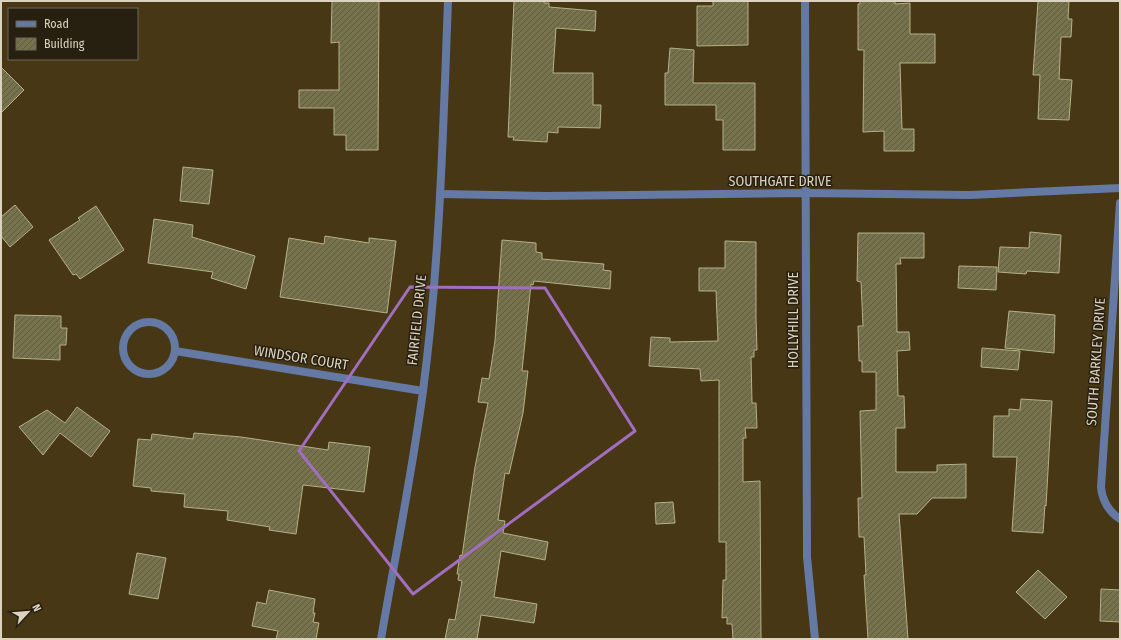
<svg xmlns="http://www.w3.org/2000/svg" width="1121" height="640" viewBox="0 0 1121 640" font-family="'Fira Sans Condensed',sans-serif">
  <defs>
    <pattern id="building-hatch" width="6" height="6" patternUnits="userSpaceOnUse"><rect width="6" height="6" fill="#76724c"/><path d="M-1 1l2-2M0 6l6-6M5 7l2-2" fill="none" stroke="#5f5b43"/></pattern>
  </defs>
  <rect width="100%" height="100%" fill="#473714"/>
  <g fill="url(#building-hatch)" stroke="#b4b188">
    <path d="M332,1H379L378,150H346V135H334V108H299V90H339V42L331,43Z"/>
    <path d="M514,1H544V3H549V7L596,11L595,31L556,28L553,73H593V105H601L600,128L558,127V133L548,132L547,142L513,140L514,137H508Z"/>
    <path d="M713,1H748V45L697,46V6H713Z"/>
    <path d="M860,1H895V4L910,3V34H935V63H900L902,129H914V151H884V131L863,132L864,50H858V4H860Z"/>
    <path d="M1038,1H1069L1068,19H1072L1071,37H1061L1059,79L1072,80L1069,120L1038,119L1040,75H1033Z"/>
    <path d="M670,48L694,50L693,83H755V150H723V120H716V105H665V73H668Z"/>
    <path d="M1,67L24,90L1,113Z"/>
    <path d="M183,167L213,170L209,204L180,201Z"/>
    <path d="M15,205L33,227L10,247L1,236V217Z"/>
    <path d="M96,206L124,250L80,279L76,274L73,275L49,240L80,220L78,218Z"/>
    <path d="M154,219L193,225L192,237L255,256L246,289L211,278L213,272L148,263Z"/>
    <path d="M1030,232L1061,235L1059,273L1027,271L1026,274L998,272L1000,247L1029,248Z"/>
    <path d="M858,233H924V258H900L901,264H896L897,332H909L910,350L897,351L898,396H904L905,428H896V472H937V465L966,464V498H932L917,514H899L908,639H868L864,575H866L864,537H859L858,498H862L860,411L876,410V372H862V361H859L858,326H863L861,282L857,281Z"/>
    <path d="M325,236L369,243V238L396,241L387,313L280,297L289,238L324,244Z"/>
    <path d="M502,240L536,243V252L542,253V259L604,264L603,270L611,271L610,289L534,281L533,285L531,284L522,371H528L523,413L509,474L505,473L498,520L505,521L503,533L548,542L545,560L501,551L494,597L537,604L534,623L481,615L477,639H445L449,619L455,620L462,581L458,580L459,574H457L460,555L462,556L475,467L488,403L478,402L482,378L489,379L495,341Z"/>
    <path d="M725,241L756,242V319L757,350H754V357H751L752,403H756L757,428H745L746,438H743V482L760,481L761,639H733L732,624H727V617L722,618L723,580H726V542H719V380L701,381L700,369L649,366L651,337L670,338V342L718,341L716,291H699V268H725Z"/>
    <path d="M959,266L997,267L996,290L958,288Z"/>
    <path d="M1009,311L1055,315L1054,353L1005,348Z"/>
    <path d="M15,315L61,316V328H67L66,345H60V360L13,358Z"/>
    <path d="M982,348L1020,351L1018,370L981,367Z"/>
    <path d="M1021,399L1052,401L1046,506L1045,505L1043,533L1012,531L1017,457H993L994,416H1009V409L1020,410Z"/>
    <path d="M77,407L110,431L91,457L60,433L43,455L19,427L47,410L65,423Z"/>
    <path d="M194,433L241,437L328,450L329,442L370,447L364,492L303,485L296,534L269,530L270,527L227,520L228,511L184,507L185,494L151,491V488L133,486L138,439L151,440L152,434L193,439Z"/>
    <path d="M673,502L675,523L656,524L655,503Z"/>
    <path d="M137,553L166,558L158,599L129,594Z"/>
    <path d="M1038,570L1067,597L1045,619L1016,592Z"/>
    <path d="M1101,589L1120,590V622L1100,621Z"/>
    <path d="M269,590L315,599L313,613H315L313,622L319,623L316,639H276L278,631L252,626L257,602L266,604Z"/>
  </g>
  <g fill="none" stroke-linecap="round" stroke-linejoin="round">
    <g stroke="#6479a4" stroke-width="8">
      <path d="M805,1L807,557L815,639"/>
      <path d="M440,194L545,196L805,193L970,195L1120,188"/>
      <path d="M1120,203L1101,487C1102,500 1109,512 1120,519"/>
      <circle cx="149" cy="348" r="26"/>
      <path d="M175,351L423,391"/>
      <path d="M381,639C395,557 412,474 423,391C440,262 443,131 448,1"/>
    </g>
  </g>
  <path fill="none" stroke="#a26ebf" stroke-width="3" stroke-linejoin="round" d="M410,287L545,288L635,431L413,594L299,451Z"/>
  <g text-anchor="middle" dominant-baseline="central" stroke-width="3" stroke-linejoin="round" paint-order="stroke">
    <g font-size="14" fill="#dcd2bf" stroke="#272011">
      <text x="780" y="181">SOUTHGATE DRIVE</text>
      <text transform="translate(417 320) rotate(-84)">FAIRFIELD DRIVE</text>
      <text transform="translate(793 320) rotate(-90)">HOLLYHILL DRIVE</text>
      <text transform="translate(301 358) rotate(9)">WINDSOR COURT</text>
      <text transform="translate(1096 362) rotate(-86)">SOUTH BARKLEY DRIVE</text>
    </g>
  </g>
  <rect width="1121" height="640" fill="none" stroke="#dcd2bf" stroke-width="4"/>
  <rect x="8" y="8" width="130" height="52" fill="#272011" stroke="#6f6757"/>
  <rect x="16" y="21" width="20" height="6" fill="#6479a4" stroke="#6f6757"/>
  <text x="44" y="28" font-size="12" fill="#dcd2bf">Road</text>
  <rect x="16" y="38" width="20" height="12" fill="url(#building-hatch)" stroke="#6f6757"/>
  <text x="44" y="48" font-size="12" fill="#dcd2bf">Building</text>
  <g transform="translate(28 612) rotate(64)" stroke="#272011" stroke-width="3" paint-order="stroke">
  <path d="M0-3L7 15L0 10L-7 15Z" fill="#dcd2bf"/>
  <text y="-6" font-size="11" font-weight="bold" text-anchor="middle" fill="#dcd2bf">N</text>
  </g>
</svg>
